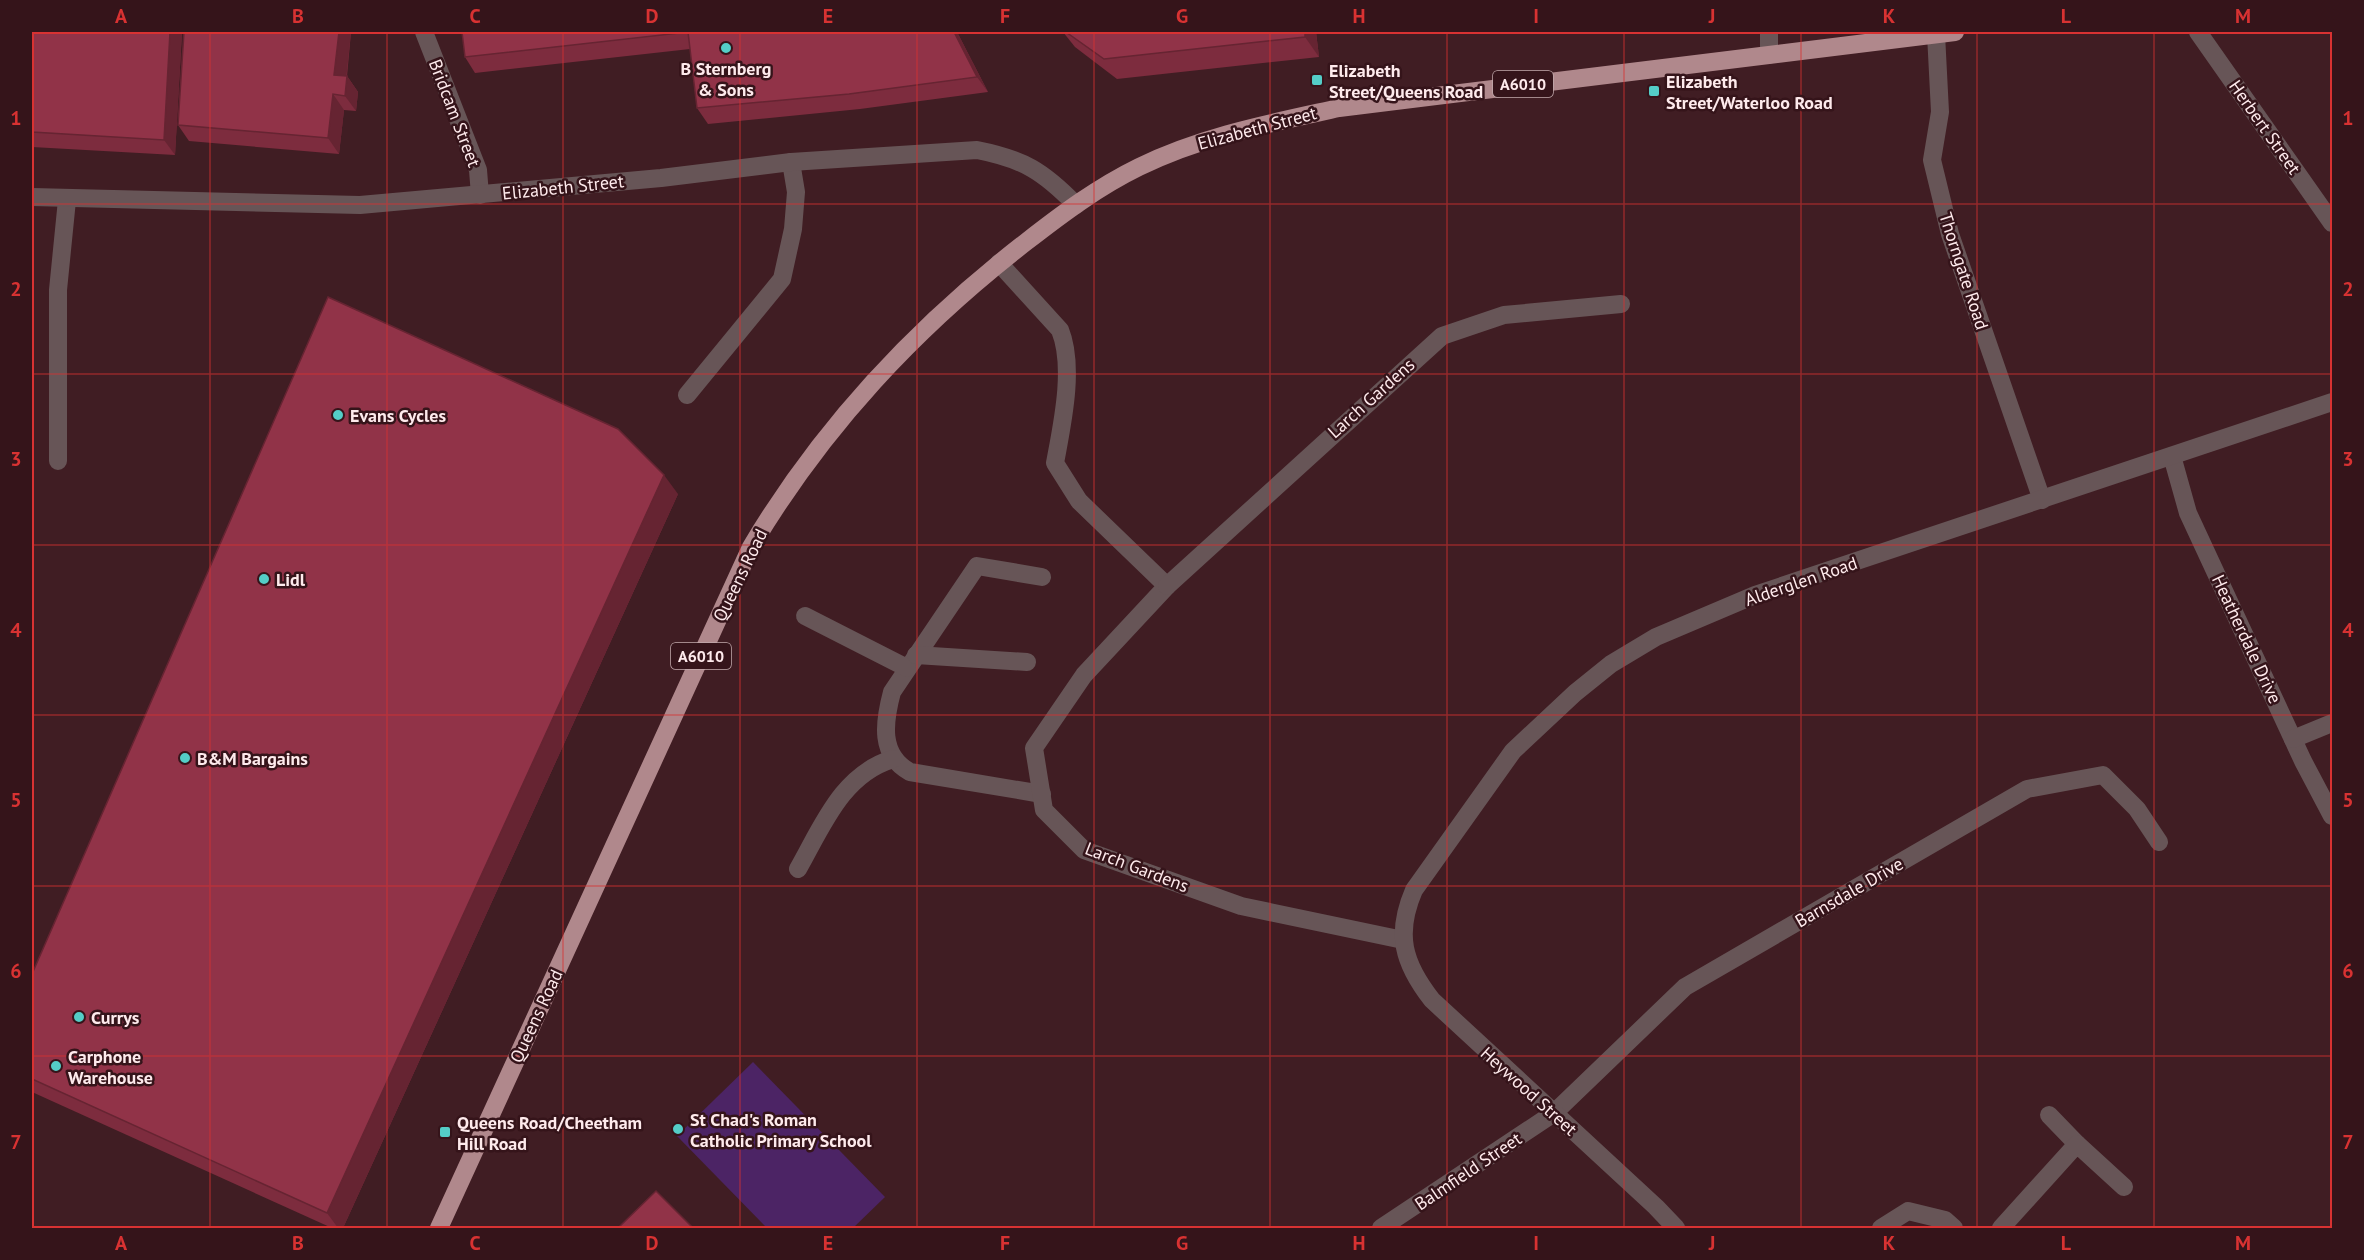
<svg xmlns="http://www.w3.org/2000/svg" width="2364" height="1260" viewBox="0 0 2364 1260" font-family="'PT Sans',sans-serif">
  <rect width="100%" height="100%" fill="#401d23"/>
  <path fill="#4c2465" d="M753,1062L885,1197L853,1228H767L677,1136Z"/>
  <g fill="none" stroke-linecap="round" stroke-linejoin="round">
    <g stroke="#675557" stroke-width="18">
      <path d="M687,395L782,279L793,229L796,192L791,162"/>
      <path d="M58,461V290L67,200"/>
      <path d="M1042,577L977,566L892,692C884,722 879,755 910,772L1042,794"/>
      <path d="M805,616L907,668"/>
      <path d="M916,655L1027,662"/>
      <path d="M798,869C822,827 842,774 893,759"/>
    </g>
    <g stroke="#675557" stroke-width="18">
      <path d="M424,32L478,170L480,195"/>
      <path d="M1769,32V55"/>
      <path d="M2198,32L2332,223"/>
      <path d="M1936,34L1940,112L1932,160L1950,234L2042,500"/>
      <path d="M999,263L1060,330C1075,367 1062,425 1055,463L1079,501L1167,586L1084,675L1034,748L1044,810L1084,850L1241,906L1403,940"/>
      <path d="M2172,456L2188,513L2303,761L2332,816"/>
      <path d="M1167,586L1442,336L1504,315L1621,304"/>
      <path d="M2293,739L2332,723"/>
      <path d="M2049,1115L2077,1144"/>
      <path d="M1381,1228L1554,1113L1685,987L2027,789L2103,775L2137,809L2159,842"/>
      <path d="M1676,1228L1656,1207L1432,1000C1403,963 1395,934 1414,890L1513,751L1575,693L1611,664L1656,637L1755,595L2332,402"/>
      <path d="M1881,1228L1908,1211L1945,1220L1954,1228"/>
      <path d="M2001,1228L2077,1144L2124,1187"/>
    </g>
    <path stroke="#675557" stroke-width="18" d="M32,197L360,205L661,178L791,162L977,150C1023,159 1043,171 1076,205"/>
    <path stroke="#b0888c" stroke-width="18" d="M439,1228L751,547C823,426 915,328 1026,242C1062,214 1098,187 1139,167C1202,136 1271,123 1339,108L1955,32"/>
  </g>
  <g fill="#7d2c3e">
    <path d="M32,32H182L175,155L32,147Z"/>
    <path d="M184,32H351L347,76L358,92L356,111L344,110L339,154L189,141L178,125Z"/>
    <path d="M462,32H957L988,92L860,109L708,124L697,108L690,49L475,73L465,57Z"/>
    <path d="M1063,32H1316L1319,57L1117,79L1075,47Z"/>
    <path d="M678,494L343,1228H332L32,1092V974Z"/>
  </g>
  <g fill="#662432">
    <path d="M170,32H182L175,155L164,140Z"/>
    <path d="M339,32H351L345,90L334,75Z"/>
    <path d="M954,32H957L988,92L977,77Z"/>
    <path d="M1305,32H1316L1319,57L1305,37Z"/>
    <path d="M347,76L358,92L356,111L345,96Z"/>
    <path d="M333,94L344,110L339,154L328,138Z"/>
    <path d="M664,475L678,494L343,1228H338L327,1213Z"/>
  </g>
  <g fill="#913348" stroke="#662432" stroke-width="1.5">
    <path d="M32,32H170L164,140L32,132Z"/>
    <path d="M184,32H339L334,75L347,76L345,96L333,94L328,138L178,125Z"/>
    <path d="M462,32H954L977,77L849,94L697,108L688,32L465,57Z"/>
    <path d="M1066,32H1305V37L1104,59Z"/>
    <path d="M328,297L618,429L664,475L327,1213L32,1079V974Z"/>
    <path d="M656,1191L693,1228H618Z"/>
  </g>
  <path fill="none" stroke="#d83232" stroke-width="1.5" stroke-opacity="0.55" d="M210,32V1228M387,32V1228M563,32V1228M740,32V1228M917,32V1228M1094,32V1228M1270,32V1228M1447,32V1228M1624,32V1228M1801,32V1228M1977,32V1228M2154,32V1228M32,204H2332M32,374H2332M32,545H2332M32,715H2332M32,886H2332M32,1056H2332"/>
  <g fill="#54cdc7" stroke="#35141a" stroke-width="2">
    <circle cx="726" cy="48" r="6"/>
    <rect x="1311" y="74" width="12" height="12" rx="3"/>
    <rect x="1648" y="85" width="12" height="12" rx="3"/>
    <circle cx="338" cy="415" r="6"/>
    <circle cx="264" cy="579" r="6"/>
    <circle cx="185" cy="758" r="6"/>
    <circle cx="79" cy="1017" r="6"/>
    <circle cx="56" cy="1066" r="6"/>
    <circle cx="678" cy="1129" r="6"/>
    <rect x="439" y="1126" width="12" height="12" rx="3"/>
  </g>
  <g text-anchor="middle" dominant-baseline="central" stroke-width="5" stroke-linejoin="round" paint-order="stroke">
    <g fill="#35141a" stroke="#c2aaad" stroke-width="1.5">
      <rect x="1493" y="71" width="60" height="26" rx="4.5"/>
      <rect x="671" y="643" width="60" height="26" rx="4.5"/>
    </g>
    <g font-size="16" font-weight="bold" fill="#feeaec">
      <text x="1523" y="84">A6010</text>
      <text x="701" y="656">A6010</text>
    </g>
    <g font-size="18" font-weight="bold" fill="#feeaec" stroke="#35141a" text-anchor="start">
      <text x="726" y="68" text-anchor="middle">B Sternberg<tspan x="726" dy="21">&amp; Sons</tspan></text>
      <text x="1329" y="70">Elizabeth<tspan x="1329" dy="21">Street/Queens Road</tspan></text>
      <text x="1666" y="81">Elizabeth<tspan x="1666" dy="21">Street/Waterloo Road</tspan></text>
      <text x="350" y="415">Evans Cycles</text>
      <text x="276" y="579">Lidl</text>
      <text x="197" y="758">B&amp;M Bargains</text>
      <text x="91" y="1017">Currys</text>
      <text x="68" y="1056">Carphone<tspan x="68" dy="21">Warehouse</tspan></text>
      <text x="690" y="1119">St Chad's Roman<tspan x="690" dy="21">Catholic Primary School</tspan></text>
      <text x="457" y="1122">Queens Road/Cheetham<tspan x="457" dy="21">Hill Road</tspan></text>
    </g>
    <g font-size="18" fill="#feeaec" stroke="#35141a">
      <text transform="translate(455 113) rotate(69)">Bridcam Street</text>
      <text transform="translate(2265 127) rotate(55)">Herbert Street</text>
      <text transform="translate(1257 128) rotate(-15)">Elizabeth Street</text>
      <text transform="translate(563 187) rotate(-6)">Elizabeth Street</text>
      <text transform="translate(1964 271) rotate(72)">Thorngate Road</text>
      <text transform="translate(1371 398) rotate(-42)">Larch Gardens</text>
      <text transform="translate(740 575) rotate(-64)">Queens Road</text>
      <text transform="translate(1801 581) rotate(-19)">Alderglen Road</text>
      <text transform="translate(2247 639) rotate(65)">Heatherdale Drive</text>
      <text transform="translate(1137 867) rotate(21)">Larch Gardens</text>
      <text transform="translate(1849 892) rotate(-30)">Barnsdale Drive</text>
      <text transform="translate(536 1016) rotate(-65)">Queens Road</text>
      <text transform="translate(1529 1091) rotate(42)">Heywood Street</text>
      <text transform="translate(1468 1171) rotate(-34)">Balmfield Street</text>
    </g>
  </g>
  <rect width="2364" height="1260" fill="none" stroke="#35141a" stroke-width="66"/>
  <rect x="33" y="33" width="2298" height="1194" fill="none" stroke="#d83232" stroke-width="2"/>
  <g font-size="20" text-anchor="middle" font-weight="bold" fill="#d83232">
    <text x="121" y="23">A</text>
    <text x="298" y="23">B</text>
    <text x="475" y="23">C</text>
    <text x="652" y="23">D</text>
    <text x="828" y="23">E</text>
    <text x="1005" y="23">F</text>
    <text x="1182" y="23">G</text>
    <text x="1359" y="23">H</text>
    <text x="1536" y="23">I</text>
    <text x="1712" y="23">J</text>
    <text x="1889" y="23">K</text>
    <text x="2066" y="23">L</text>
    <text x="2243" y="23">M</text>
    <text x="16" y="125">1</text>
    <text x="2348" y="125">1</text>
    <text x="16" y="296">2</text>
    <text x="2348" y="296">2</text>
    <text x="16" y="466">3</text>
    <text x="2348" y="466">3</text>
    <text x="16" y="637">4</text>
    <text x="2348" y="637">4</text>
    <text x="16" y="807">5</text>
    <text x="2348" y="807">5</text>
    <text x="16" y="978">6</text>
    <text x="2348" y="978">6</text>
    <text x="16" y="1149">7</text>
    <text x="2348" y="1149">7</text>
    <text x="121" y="1250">A</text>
    <text x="298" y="1250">B</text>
    <text x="475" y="1250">C</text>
    <text x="652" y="1250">D</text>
    <text x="828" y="1250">E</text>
    <text x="1005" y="1250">F</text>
    <text x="1182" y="1250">G</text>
    <text x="1359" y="1250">H</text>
    <text x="1536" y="1250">I</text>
    <text x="1712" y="1250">J</text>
    <text x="1889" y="1250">K</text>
    <text x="2066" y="1250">L</text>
    <text x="2243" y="1250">M</text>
  </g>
</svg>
